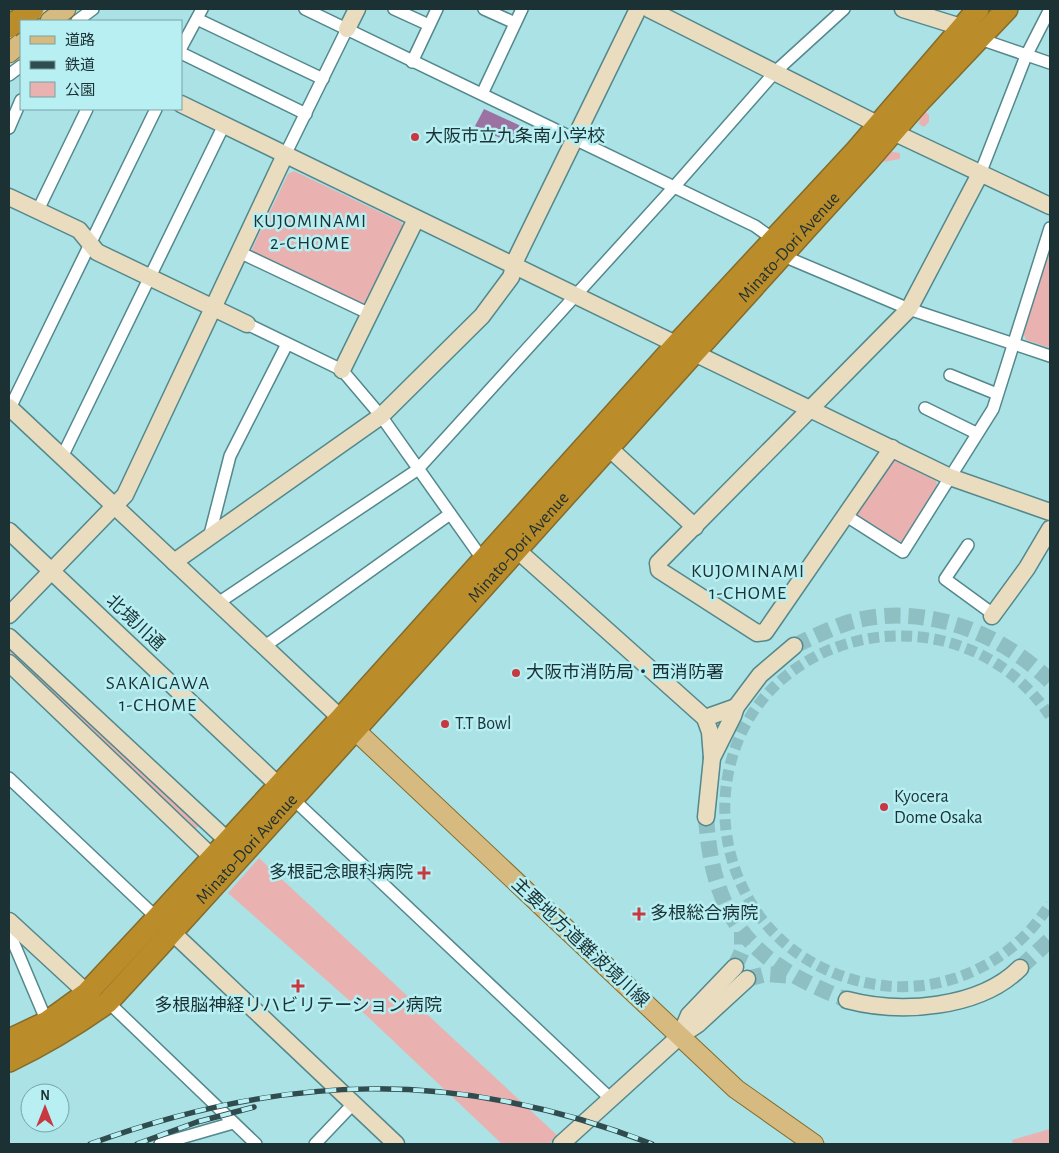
<svg xmlns="http://www.w3.org/2000/svg" width="1059" height="1153" viewBox="0 0 1059 1153" font-family="'Alegreya Sans','Noto Sans JP',sans-serif">
  <rect width="100%" height="100%" fill="#abe2e6"/>
  <g fill="#e9b2b0">
    <path d="M925,111L929,115V122L924,127L919,124L920,116Z"/>
    <path d="M893,152L900,153V159L877,163L888,153Z"/>
    <path d="M294,171L401,222L404,229L368,303L361,305L254,254L252,249L288,174Z"/>
    <path d="M1050,244V348L1026,340L1023,332Z"/>
    <path d="M895,460L936,481L938,487L904,541L897,542L858,516L857,510L887,462Z"/>
    <path d="M9,647L200,824L194,831L9,656Z"/>
    <path d="M259,858L558,1136L548,1144H502L368,1017L228,893Z"/>
    <path d="M1050,1129V1144H1013L1012,1140Z"/>
  </g>
  <path fill="#9c72a2" d="M484,109L523,127L515,145L475,126Z"/>
  <g fill="none" stroke-linecap="round" stroke-linejoin="round">
    <path stroke="#8ebfc2" stroke-width="11" stroke-dasharray="11 5.5" stroke-linecap="butt" d="M1050,716C956,577 735,628 725,799C723,840 734,878 756,911C786,955 835,981 887,986C952,992 1016,959 1050,904"/>
    <g stroke="#8ebfc2" stroke-width="16" stroke-dasharray="16 8" stroke-linecap="butt">
      <path d="M794,646C813,637 831,628 850,622C922,602 999,631 1050,681"/>
      <path d="M706,817C713,921 752,963 847,1000"/>
      <path d="M735,967L742,951V932"/>
      <path d="M1020,968L1050,940"/>
      <path d="M747,979L766,974L791,976"/>
    </g>
    <defs>
      <g id="street">
        <path d="M305,9L755,226L773,239"/>
        <path d="M394,9L429,25"/>
        <path d="M484,9L515,23"/>
        <path d="M197,19L323,79"/>
        <path d="M77,21L93,9"/>
        <path d="M980,39L1050,63"/>
        <path d="M181,48L202,9"/>
        <path d="M181,53L306,114"/>
        <path d="M412,62L437,9"/>
        <path d="M9,75L21,66"/>
        <path d="M482,94L522,9"/>
        <path d="M9,128L21,100"/>
        <path d="M285,155L347,29"/>
        <path d="M980,174L1026,56L1050,9"/>
        <path d="M38,210L87,109"/>
        <path d="M239,252L370,314"/>
        <path d="M781,255L909,309L1050,356"/>
        <path d="M247,324L342,370L381,416L483,560"/>
        <path d="M950,375L997,394"/>
        <path d="M10,408L156,109"/>
        <path d="M925,408L976,433"/>
        <path d="M62,457L224,125"/>
        <path d="M845,515L903,552L993,409L1050,228"/>
        <path d="M209,538L230,456L287,344"/>
        <path d="M968,545L945,579L993,614"/>
        <path d="M218,603L417,470L674,187L776,71L844,9"/>
        <path d="M265,646L450,514"/>
        <path d="M9,778L157,918"/>
        <path d="M292,798L612,1100"/>
        <path d="M9,932L47,1022"/>
        <path d="M108,1002L256,1144"/>
        <path d="M160,1144L233,1123"/>
        <path d="M315,1144L354,1103"/>
      </g>
      <g id="secondary">
        <path d="M649,9L893,132L1050,206"/>
        <path d="M903,9L961,27"/>
        <path d="M347,29L357,9"/>
        <path d="M181,104L950,477L1050,512"/>
        <path d="M9,197L79,230L97,252L247,324"/>
        <path d="M342,370L416,219"/>
        <path d="M9,407L348,725"/>
        <path d="M609,448L695,527"/>
        <path d="M892,448L765,632L757,633L659,570L658,563L909,309L980,174"/>
        <path d="M9,531L278,785"/>
        <path d="M516,549L705,718L710,732L712,758"/>
        <path d="M174,562L381,416L482,316L511,277L517,257L638,9"/>
        <path d="M9,615L125,495L285,155"/>
        <path d="M992,616L1027,568L1050,529"/>
        <path d="M9,637L228,841"/>
        <path d="M9,663L212,857"/>
        <path d="M705,718L736,707"/>
        <path d="M706,817L712,758L733,716L736,707L760,675L794,646"/>
        <path d="M9,921L87,993"/>
        <path d="M172,932L396,1144"/>
        <path d="M847,1000C900,1014 979,1009 1020,968"/>
        <path d="M680,1036L689,1015L735,967"/>
        <path d="M561,1144L680,1036L698,1024L747,979"/>
      </g>
      <g id="primary">
        <path d="M50,21L66,9"/>
        <path d="M9,53L21,43"/>
        <path d="M356,731L736,1089L814,1144"/>
      </g>
      <g id="highway">
        <path d="M9,1040L47,1022L87,993L157,918L341,718L677,344L854,153L978,9"/>
        <path id="s1" d="M9,1061C44,1044 76,1025 108,1002C363,724 612,441 866,163L918,103L1007,9"/>
      </g>
    </defs>
    <use href="#street" stroke="#53888c" stroke-width="14"/>
    <use href="#secondary" stroke="#53888c" stroke-width="19"/>
    <use href="#primary" stroke="#826c2d" stroke-width="21"/>
    <use href="#highway" stroke="#826c2d" stroke-width="24"/>
    <use href="#street" stroke="#fff" stroke-width="11"/>
    <use href="#secondary" stroke="#eadcbf" stroke-width="16"/>
    <use href="#primary" stroke="#d6ba7f" stroke-width="19"/>
    <use href="#highway" stroke="#ba8c2a" stroke-width="21"/>
    <defs>
      <g id="rail">
        <path d="M9,14L16,9"/>
        <path d="M90,1144C285,1073 457,1068 652,1144"/>
        <path d="M137,1144L197,1122L254,1107"/>
      </g>
    </defs>
    <use href="#rail" stroke="#314c4e" stroke-width="5.5"/>
    <use href="#rail" stroke="#b7eff3" stroke-width="4" stroke-dasharray="11" stroke-linecap="butt"/>
    <defs>
      <path id="highway-bridge" d="M9,27L33,9"/>
    </defs>
    <use href="#highway-bridge" stroke="#826c2d" stroke-width="24" stroke-linecap="butt"/>
    <use href="#highway-bridge" stroke="#ba8c2a" stroke-width="21"/>
  </g>
  <g fill="#c73840" stroke="#b7eff3" stroke-width="2">
    <circle cx="415" cy="137" r="5"/>
    <circle cx="516" cy="673" r="5"/>
    <circle cx="445" cy="724" r="5"/>
    <circle cx="884" cy="807" r="5"/>
    <path d="M421.5 865.5h5v5h5v5h-5v5h-5v-5h-5v-5h5z"/>
    <path d="M636.5 906.5h5v5h5v5h-5v5h-5v-5h-5v-5h5z"/>
    <path d="M295.5 978.5h5v5h5v5h-5v5h-5v-5h-5v-5h5z"/>
  </g>
  <g text-anchor="middle" dominant-baseline="central" stroke-width="5" stroke-linejoin="round" paint-order="stroke">
    <g font-size="18" fill="#1b3133" stroke="#b7eff3" text-anchor="start">
      <text x="425" y="137">大阪市立九条南小学校</text>
      <text x="526" y="673">大阪市消防局・西消防署</text>
      <text x="455" y="724">T.T Bowl</text>
      <text x="894" y="797">Kyocera<tspan x="894" dy="21">Dome Osaka</tspan></text>
      <text x="413" y="873" text-anchor="end">多根記念眼科病院</text>
      <text x="650" y="914">多根総合病院</text>
      <text x="298" y="1006" text-anchor="middle">多根脳神経リハビリテーション病院</text>
    </g>
    <g font-size="18" fill="#1b3133" stroke="#b7eff3">
      <text stroke="none"><textPath href="#s1" startOffset="1132">Minato-Dori Avenue</textPath></text>
      <text stroke="none"><textPath href="#s1" startOffset="728">Minato-Dori Avenue</textPath></text>
      <text transform="translate(135 623) rotate(43)">北境川通</text>
      <text stroke="none"><textPath href="#s1" startOffset="322">Minato-Dori Avenue</textPath></text>
      <text transform="translate(580 943) rotate(43)">主要地方道難波境川線</text>
    </g>
    <g font-size="19" letter-spacing="1" fill="#1b3133" stroke="#b7eff3">
      <text x="310" y="221">KUJOMINAMI<tspan x="310" dy="22">2-CHOME</tspan></text>
      <text x="748" y="571">KUJOMINAMI<tspan x="748" dy="22">1-CHOME</tspan></text>
      <text x="158" y="683">SAKAIGAWA<tspan x="158" dy="22">1-CHOME</tspan></text>
    </g>
  </g>
  <rect width="1059" height="1153" fill="none" stroke="#1b3133" stroke-width="20"/>
  <rect x="20" y="20" width="162" height="90" fill="#b7eff3" stroke="#79a3a6"/>
  <rect x="30" y="36" width="25" height="8" fill="#d6ba7f" stroke="#79a3a6"/>
  <text x="65" y="45" font-size="15" fill="#1b3133">道路</text>
  <rect x="30" y="61" width="25" height="8" fill="#314c4e" stroke="#79a3a6"/>
  <text x="65" y="70" font-size="15" fill="#1b3133">鉄道</text>
  <rect x="30" y="82" width="25" height="15" fill="#e9b2b0" stroke="#79a3a6"/>
  <text x="65" y="95" font-size="15" fill="#1b3133">公園</text>
  <g transform="translate(45 1108)"><circle r="24" fill="#b7eff3" stroke="#79a3a6"/>
  <path d="M0-4L9 19L0 12L-9 19Z" fill="#c73840"/>
  <text y="-8" font-size="14" font-weight="bold" text-anchor="middle" fill="#1b3133">N</text>
  </g>
</svg>
